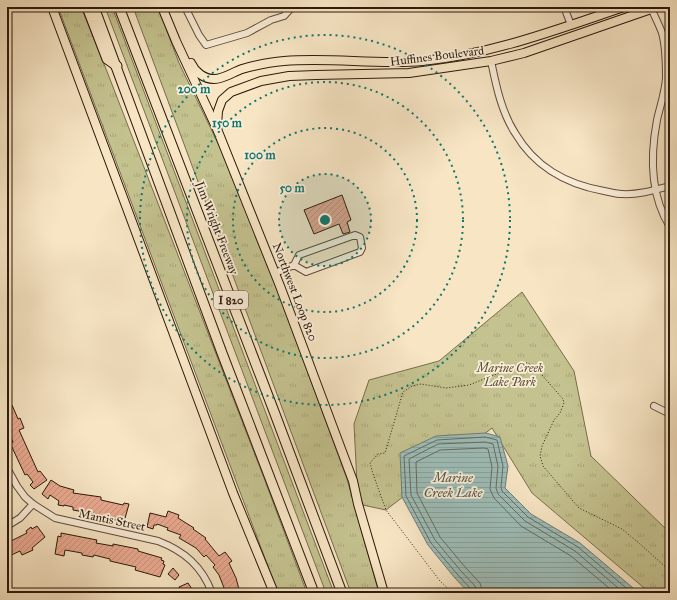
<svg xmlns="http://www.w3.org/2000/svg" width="677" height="600" viewBox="0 0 677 600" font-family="'IM FELL Great Primer',serif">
  <defs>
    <pattern id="grass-tufts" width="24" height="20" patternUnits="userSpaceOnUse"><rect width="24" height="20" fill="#c4c28f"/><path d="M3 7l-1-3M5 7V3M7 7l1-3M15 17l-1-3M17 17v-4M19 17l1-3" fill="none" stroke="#a9a67a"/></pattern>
    <pattern id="water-rules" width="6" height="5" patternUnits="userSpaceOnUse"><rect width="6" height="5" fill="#9ebeb9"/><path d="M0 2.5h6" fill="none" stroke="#88a39e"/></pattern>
    <pattern id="building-hatch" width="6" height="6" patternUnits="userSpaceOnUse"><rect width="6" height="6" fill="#eaaa91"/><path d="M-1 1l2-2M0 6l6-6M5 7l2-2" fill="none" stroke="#c9927c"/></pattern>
  </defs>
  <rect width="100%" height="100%" fill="#f7e5c4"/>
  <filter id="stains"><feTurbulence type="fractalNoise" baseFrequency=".005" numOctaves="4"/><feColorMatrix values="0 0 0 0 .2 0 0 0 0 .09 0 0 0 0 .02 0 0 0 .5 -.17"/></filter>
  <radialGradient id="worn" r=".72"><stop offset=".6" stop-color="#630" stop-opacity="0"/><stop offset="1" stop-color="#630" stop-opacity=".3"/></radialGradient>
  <g fill="url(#grass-tufts)" stroke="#786e4d">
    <path d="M58,7H81L108,74L264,478L307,593H278Z"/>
    <path d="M105,7H112L334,593H326Z"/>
    <path d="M133,7H158L179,63L230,168L274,280L347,479L379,593H351Z"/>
    <path d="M522,292L574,371L591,456L670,533V593H650L532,493L492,428L386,510L358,504L354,424L369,380L439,361Z"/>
  </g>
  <path fill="url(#water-rules)" stroke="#707c73" d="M486,433L500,437L508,466L505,488L531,514L580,543L639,593H469L454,577L428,545L402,497L400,453L436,436Z"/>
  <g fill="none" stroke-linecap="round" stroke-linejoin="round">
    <g stroke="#656c62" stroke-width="1">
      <path d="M472,593L471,589L457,574L431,543L406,496L404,456L437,440L485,437L497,440L503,466L501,487L502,491L528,517L578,547L632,593"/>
      <path d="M477,593L475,586L461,571L435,540L411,495L409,459L438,444L485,442L493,444L498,466L496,488L498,494L525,521L575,551L624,593"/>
      <path d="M483,593L480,583L465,567L440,537L417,493L416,462L440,450L484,448L488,449L492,467L490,489L494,498L521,526L571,556L615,593"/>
    </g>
  </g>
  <g fill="url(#building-hatch)" stroke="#2c190b">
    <path d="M342,195L351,220L347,222L350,232L343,234L339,224L314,234L304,210Z"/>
    <path d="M12,405L18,419L20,418L24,428L19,430L38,472L40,471L47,480L34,489L30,485L33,482L27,474L25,475L10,443L13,442L7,428V408Z"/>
    <path d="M51,480L60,486L74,490L73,493L101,497V500L123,505L124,503L129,504L124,522L104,517L105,516L73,510V507L64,505V506L58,505L59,501L50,495L48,499L42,494Z"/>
    <path d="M168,511L179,515L178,518L194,528L193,529L206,538L205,539L219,556L225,552L232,561L229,563L236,578L240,593H226L219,575L213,567L215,565L206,555L204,557L196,548L179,538L181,535L167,530L168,528L157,524V525H154L153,529L147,527L150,513L166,517Z"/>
    <path d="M37,526L45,537L32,548L33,550L22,555L20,551L7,557V543L27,533L26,531L31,527L32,529Z"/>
    <path d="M61,533L97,540L96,543L113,546V544L138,549V551L162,558L161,560L164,561L163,564L165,565L160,577L135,570L136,567L110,561V559L94,555L93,557L82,555V553L65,550L64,556L55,554L58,536L61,537Z"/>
    <path d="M173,568L179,575L175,580L168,574Z"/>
    <path d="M188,583L192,589L189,590L190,593H182L179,587Z"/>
  </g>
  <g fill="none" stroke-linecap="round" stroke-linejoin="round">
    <defs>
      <g id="minor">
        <path d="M185,7L199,35L206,45L247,33L271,20L284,16L292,7"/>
        <path d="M567,7L566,12L571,25"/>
        <path d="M651,7C654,16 659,24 662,33C666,47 666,63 666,78C665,93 660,106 657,120C650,157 650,195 670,227"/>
        <path d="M491,61C496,85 501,111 515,133C535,167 565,184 604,191C610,192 616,194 622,194C638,195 655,190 670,186"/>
        <path d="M275,273L294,265L299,255L355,235L360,237L362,248L360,252L306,272L294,265"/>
        <path d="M654,406L670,414"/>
        <path d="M7,468L17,486L25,497L33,504L55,518L158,541C184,551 202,566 212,593"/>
        <path d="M7,526L20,518L33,504"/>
      </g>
      <g id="major">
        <path d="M52,7L233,493L274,593"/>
        <path d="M162,7L176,41L217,129L280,286L353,481L358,504L384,593"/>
        <path d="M191,63C195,72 204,79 214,79C224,79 233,72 242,69C256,65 270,62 284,61C330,57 377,65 423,61C493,54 558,29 624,7"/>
        <path d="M217,126L218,111L222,100L231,92L261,81L289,76L316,75L409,73L491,61L524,53L657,7"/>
      </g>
      <g id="highway">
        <path d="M87,7L107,59L117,66"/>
        <path d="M94,7L222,353L314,593"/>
        <path d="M119,7L275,414L342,593"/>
      </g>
    </defs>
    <use href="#minor" stroke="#5f4c39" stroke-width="8"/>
    <use href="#major" stroke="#2c190b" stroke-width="10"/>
    <use href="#highway" stroke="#2c190b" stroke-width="11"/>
    <path stroke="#2c190b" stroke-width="1" stroke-dasharray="1 2" stroke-linecap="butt" d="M453,593L440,581L386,510L373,474L370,463L378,454L385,453L403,392L412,386L421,384L446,388L469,385L524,363H527L534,366L563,399L564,403L560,413L554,420L542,446L540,456L543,466L579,508L622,529L640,544L670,571"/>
    <use href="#minor" stroke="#faeed9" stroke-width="6"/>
    <use href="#major" stroke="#f7e5c4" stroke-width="8"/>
    <use href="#highway" stroke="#f7e5c4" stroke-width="9"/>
  </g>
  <circle cx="325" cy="220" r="46" fill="#0f766e" fill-opacity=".12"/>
  <g fill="none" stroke="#0f766e" stroke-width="2" stroke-dasharray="2 4">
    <circle cx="325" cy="220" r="46"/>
    <circle cx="325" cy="220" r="92"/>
    <circle cx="325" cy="220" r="138"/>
    <circle cx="325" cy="220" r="185"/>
  </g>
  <g text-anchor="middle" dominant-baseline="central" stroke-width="3.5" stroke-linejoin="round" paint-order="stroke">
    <rect fill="#faeed9" stroke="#6a5949" stroke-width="1" x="214" y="291" width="34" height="18" rx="3"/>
    <g font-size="11" font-weight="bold" fill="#2c190b">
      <text x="231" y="300">I 820</text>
    </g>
    <g font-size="12" fill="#2c190b" stroke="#faeed9">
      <text transform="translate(437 56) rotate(-7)">Huffines Boulevard</text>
      <text transform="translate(217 228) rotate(69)">Jim Wright Freeway</text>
      <text transform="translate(295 292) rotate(69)">Northwest Loop 820</text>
      <text transform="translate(112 520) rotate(12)">Mantis Street</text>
    </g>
    <g font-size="12" font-style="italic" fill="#5a4c33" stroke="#faeed9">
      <text x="510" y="368">Marine Creek<tspan x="510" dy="14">Lake Park</tspan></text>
    </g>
    <g font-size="13" font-style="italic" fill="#545348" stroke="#faeed9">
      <text x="453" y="478">Marine<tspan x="453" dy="15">Creek Lake</tspan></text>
    </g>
  </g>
  <circle cx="325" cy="220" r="6" fill="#0f766e" stroke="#faeed9" stroke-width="2"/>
  <g font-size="12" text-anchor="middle" font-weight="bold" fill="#0f766e" stroke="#faeed9" stroke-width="3.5" stroke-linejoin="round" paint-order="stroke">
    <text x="194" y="93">200 m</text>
    <text x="227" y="127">150 m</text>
    <text x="260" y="159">100 m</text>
    <text x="292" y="192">50 m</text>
  </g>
  <rect width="677" height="600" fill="none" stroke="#f7e5c4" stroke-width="24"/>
  <rect x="8" y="8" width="661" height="584" fill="none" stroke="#2c190b" stroke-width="2"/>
  <rect x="12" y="12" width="653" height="576" fill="none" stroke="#2c190b"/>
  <rect width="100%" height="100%" filter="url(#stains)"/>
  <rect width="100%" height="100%" fill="url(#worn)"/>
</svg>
